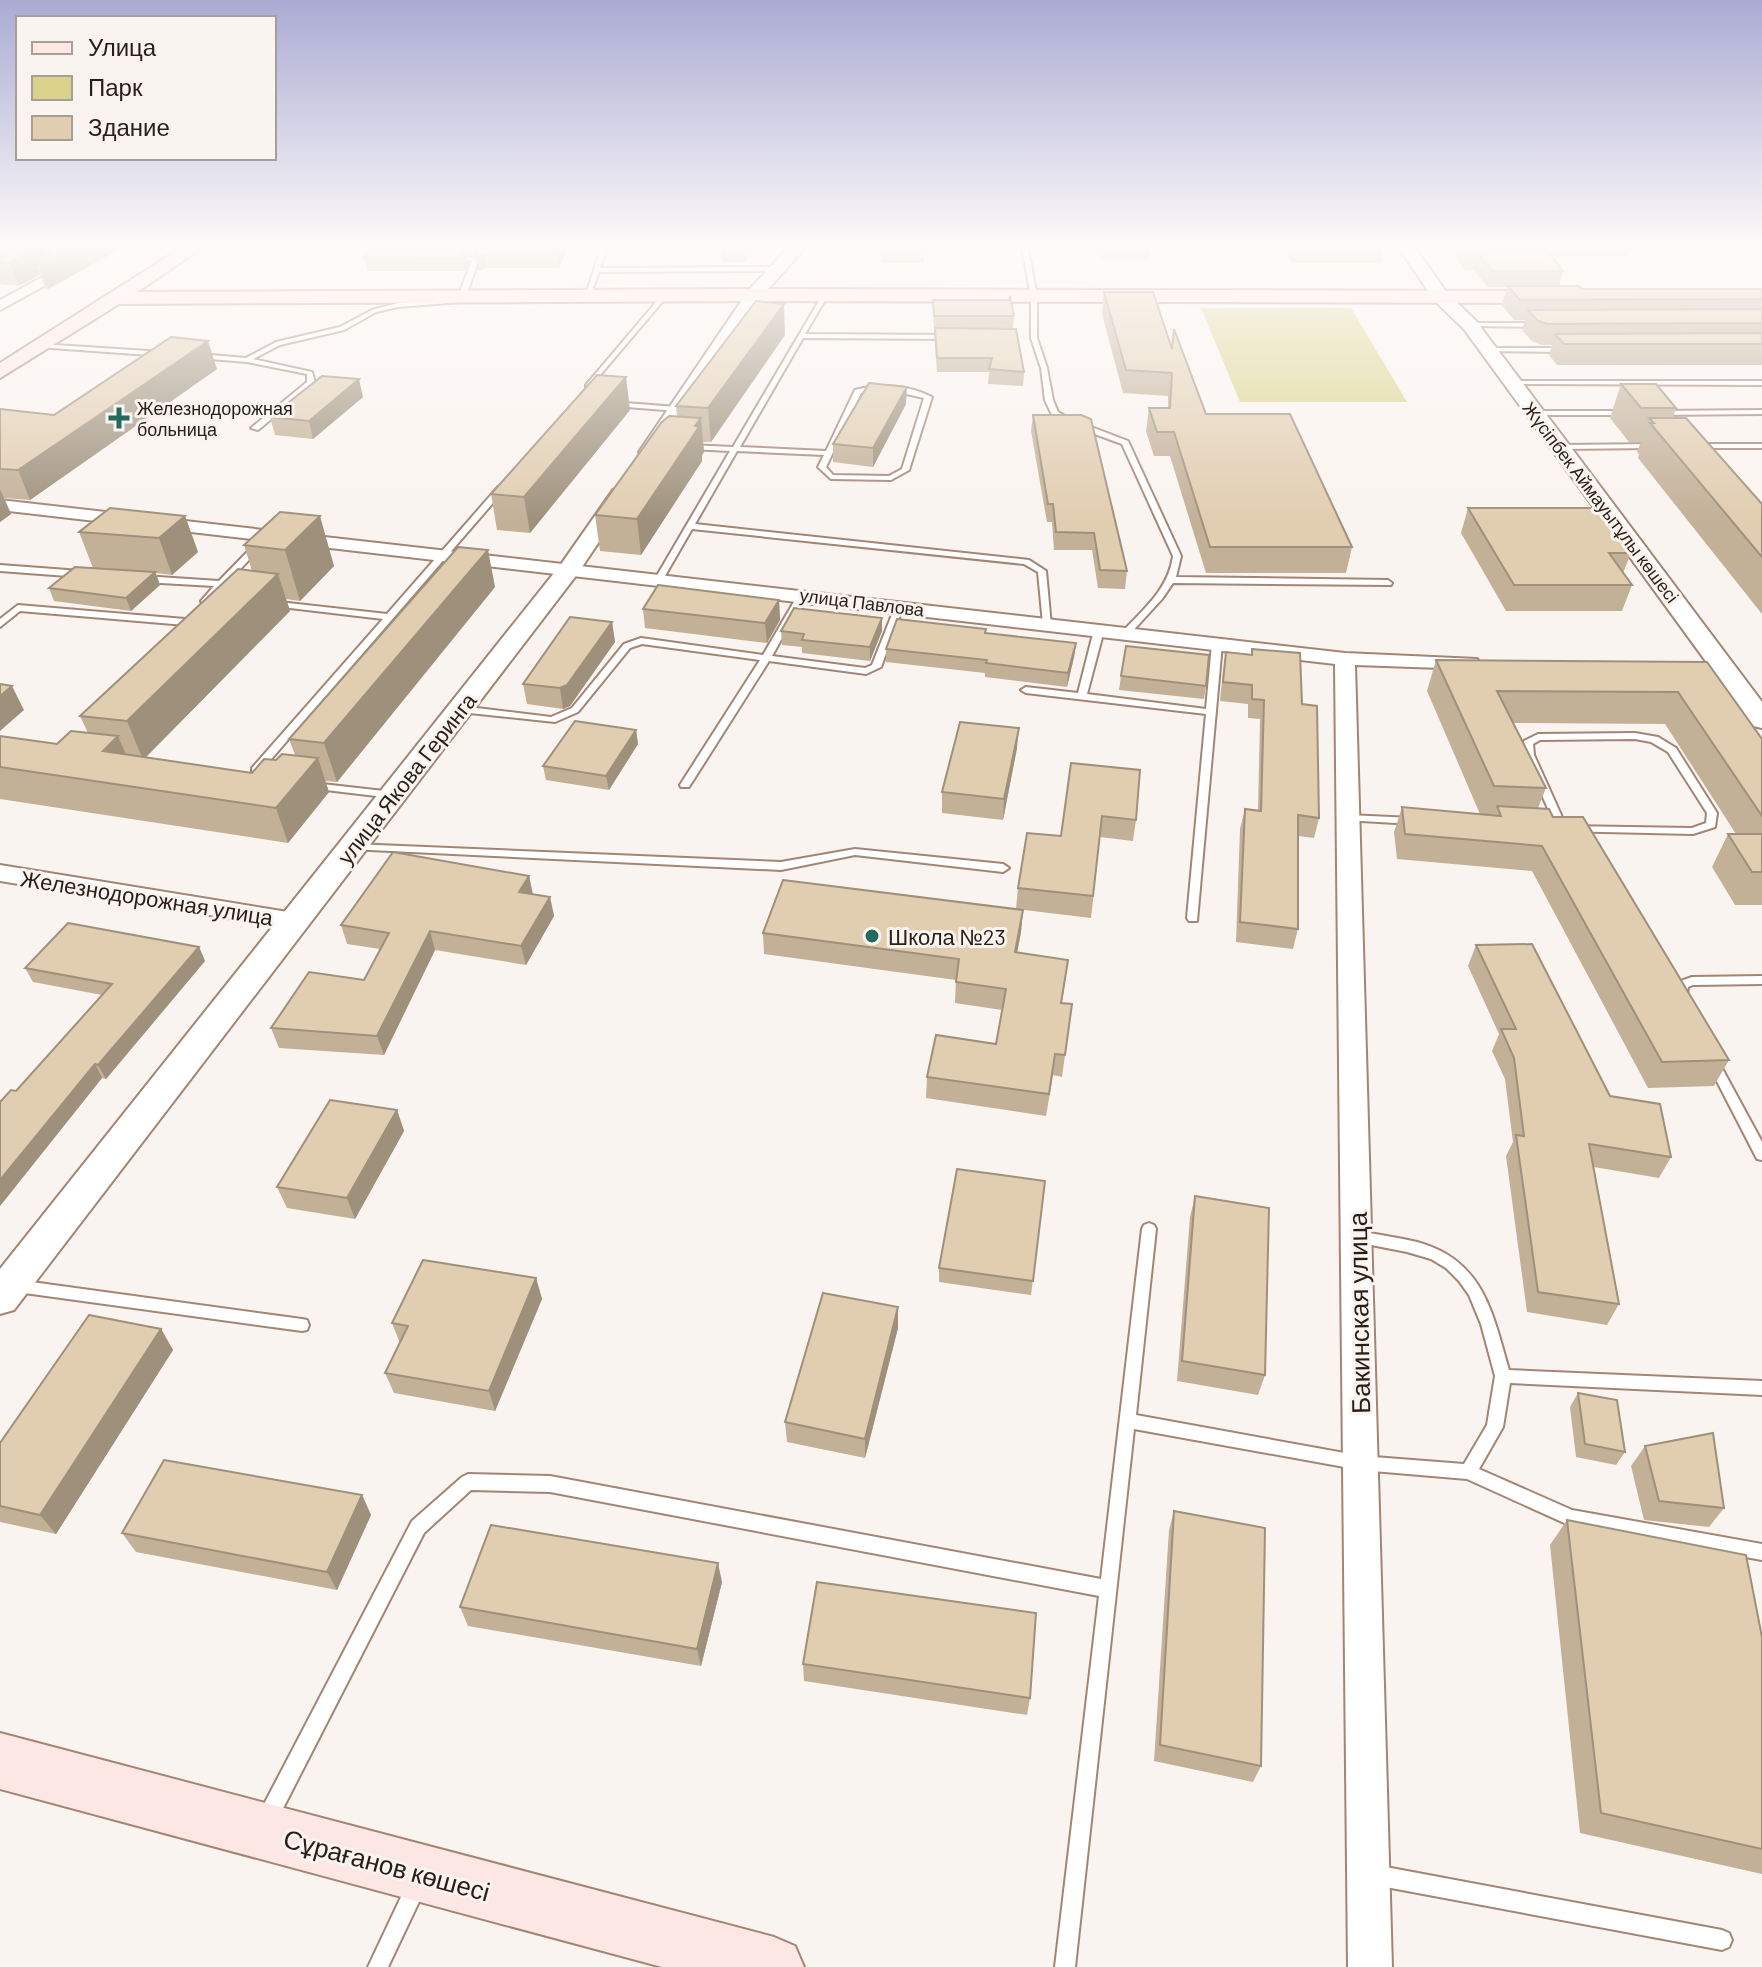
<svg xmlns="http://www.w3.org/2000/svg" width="1762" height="1967" viewBox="0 0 1762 1967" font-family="Barlow,sans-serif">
  <rect width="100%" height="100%" fill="#faf4f0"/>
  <path fill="#dad28a" d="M1201,308H1351L1407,402H1240Z"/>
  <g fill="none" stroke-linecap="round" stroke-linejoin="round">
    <defs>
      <g id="service">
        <path d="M448,248H454L452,255L479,259L466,296L461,302L398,307L376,312L344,330L280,345L253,359L312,372L315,383L258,430L251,428L307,382V374L247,362L198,358L195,356L198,354L246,358L276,342L340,327L372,310L398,303L457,299L472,261L447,258Z"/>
        <path d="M601,248H607L600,268L778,267L781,269L778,271L599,272L590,296L585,297Z"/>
        <path d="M1022,248H1028L1037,296V338L1047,368L1053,400L1058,412L1068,418L1128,441L1181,556L1176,577L1388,580L1392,583L1391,585L1173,583L1162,599L1129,635H1123V631C1144,609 1169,588 1173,556L1122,444L1062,422L1051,413L1045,400L1041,368L1031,338V296Z"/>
        <path d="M663,294L668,295L590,387H586V385Z"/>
        <path d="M823,294L828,295L805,334L951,335L954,337L951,339L803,338L740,447L826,451L855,390C880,383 909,385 932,397L909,470L891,480L831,479L818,467L824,455L737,451L695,524L1029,560L1046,571L1051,626L1048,627L1043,624L1038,572L1024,564L692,529L662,581L655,579L730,451L689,449L685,447L689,445L733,447ZM876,390L893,391L924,398L902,469L889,476L833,475L826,467L861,393Z"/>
        <path d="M1470,323H1539L1542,325L1539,327L1468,326V324Z"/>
        <path d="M40,344L163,352L166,354L163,356L38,347L37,346Z"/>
        <path d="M1489,348H1565L1568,350L1565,352L1487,351V349Z"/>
        <path d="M1513,381H1762V385L1511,384L1509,383Z"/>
        <path d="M612,402L677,407L681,409L677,411L615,406H612Z"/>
        <path d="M1762,410V414L1658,415L1654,413L1658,411Z"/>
        <path d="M1532,411H1628L1632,413L1628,415H1535L1531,413Z"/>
        <path d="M1658,444L1659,446L1655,448L1559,449L1555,447L1559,445Z"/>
        <path d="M1694,444H1762V448H1697L1693,446Z"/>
        <path d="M498,487L505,489L260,772H252V768L383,619L273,606L270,605V601L387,614Z"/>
        <path d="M256,543L263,545L208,603H202L201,601L214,586L143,582L139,579L143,576L219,581Z"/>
        <path d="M0,565L81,571L85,574L81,577L0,571Z"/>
        <path d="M802,592L806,595L772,656L865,668L872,665L895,607L899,604L902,605L903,607L881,667L866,674L769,661L689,787H681L680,785L760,660L642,644L630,648L578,712L555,722L460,712L455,709L460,706L551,717L572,708L624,644L641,638L763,655L798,595Z"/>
        <path d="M18,605L185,619L189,622L185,625L20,611L0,627V619Z"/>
        <path d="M1099,627L1104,630L1087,694L1206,709L1212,644L1217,641L1222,644L1197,921H1189L1187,918L1206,714L1026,693L1021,690L1026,687L1078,693L1094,630Z"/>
        <path d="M1635,733L1658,737L1676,748L1717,813L1715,827L1693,834L1558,831L1524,755V741L1538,734ZM1635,739L1651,742L1668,752L1707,813L1706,823L1692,828L1566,826L1534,755L1533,744L1540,740Z"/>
        <path d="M313,783L393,792L398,795L393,798L309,788L308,786L309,784Z"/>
        <path d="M1348,815L1413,818L1418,821L1413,824L1344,820L1343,818L1344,816Z"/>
        <path d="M353,844L781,862L855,849L1003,864L1009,868L1003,872L855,855L781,870L349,849L348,847L349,845Z"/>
        <path d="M1762,976V984L1693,985L1688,987L1686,1002L1682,1003L1676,999L1678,982L1692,977Z"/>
        <path d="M1713,1057L1717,1059L1762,1142V1160L1757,1159L1707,1062L1709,1059Z"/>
        <path d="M1149,1223L1154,1225L1156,1229L1136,1415L1361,1456L1464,1464L1487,1425L1495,1376L1481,1324L1469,1295L1459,1281L1446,1268L1431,1259L1407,1252L1356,1242L1351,1240L1349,1236L1351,1232L1356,1230C1376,1235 1397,1237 1417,1242C1483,1260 1492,1311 1509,1370L1762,1381V1395L1510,1383L1503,1427L1479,1469L1572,1510L1762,1544V1560L1571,1526L1467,1479L1361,1470L1134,1429L1075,1967H1055L1099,1596L550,1492L471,1490L424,1533L275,1824L268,1826L261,1824L259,1817L261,1810L412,1521L462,1477L468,1474L550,1476L1101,1579L1142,1229L1144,1225Z"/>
        <path d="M17,1280L302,1319L307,1320L309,1325L307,1330L302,1331L17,1292L12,1290L10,1286L12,1282Z"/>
        <path d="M1375,1865L1722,1930L1729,1933L1732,1940L1729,1947L1722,1950L1375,1885L1368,1882L1365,1875L1368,1868Z"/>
        <path d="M416,1877L423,1880L426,1887L388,1967H368L409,1880Z"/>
      </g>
      <g id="minor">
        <path d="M52,272L57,273V279L0,310V300Z"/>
        <path d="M0,500L1345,653L1477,659L1480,663L1470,669L1355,665L1392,1967H1348L1335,664L0,510Z"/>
        <path d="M0,865L294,913L303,915L306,921L303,927L294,929L0,881Z"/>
      </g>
      <g id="tertiary">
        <path d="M788,248H805L760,298L656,456H642L639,452L748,291Z"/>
        <path d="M1399,248H1415L1447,293L1476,321L1762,702V728L1753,726L1464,329L1435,301Z"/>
        <path d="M620,488L631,494L578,573L14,1310L0,1314V1269L562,563L613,490Z"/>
      </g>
      <g id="secondary">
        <path d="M181,248H202L137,292L754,289L1552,291L1561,297L1552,303L754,301L119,304L0,378V363Z"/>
        <path d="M0,1733L774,1937L795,1946L804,1967H662L0,1789Z"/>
      </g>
    </defs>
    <use href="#service" stroke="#a38574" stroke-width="4"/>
    <use href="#minor" stroke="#a38574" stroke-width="4"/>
    <use href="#tertiary" stroke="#a38574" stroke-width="4"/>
    <use href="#secondary" stroke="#a38574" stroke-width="4"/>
    <use href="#service" fill="#fff" fill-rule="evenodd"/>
    <use href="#minor" fill="#fff" fill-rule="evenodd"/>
    <use href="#tertiary" fill="#fff" fill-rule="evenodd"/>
    <use href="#secondary" fill="#fde7e5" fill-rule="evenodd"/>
  </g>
  <g fill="#c2b097">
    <path d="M0,248H122L48,289H45L40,275L19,286L0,284Z"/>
    <path d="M371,248H567L559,268H486L478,271L476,256L466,255L468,264L465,271H367L364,257Z"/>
    <path d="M721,248H748L746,262H722Z"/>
    <rect x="881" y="248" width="43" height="15"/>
    <path d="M1098,248H1150V259H1101Z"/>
    <path d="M1284,248H1383L1380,263H1292Z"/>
    <path d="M1450,248H1671L1669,252H1630L1628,257H1553L1563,271L1559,286L1582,289H1762V365H1557L1549,355L1552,345H1541L1532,341L1522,330L1525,320H1514L1502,305L1507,287H1487L1474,270H1465Z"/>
    <path d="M1104,292L1172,348L1206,414L1352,547L1346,573H1206L1170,456H1154L1146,431L1149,408H1168V396L1123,393L1102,314Z"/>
    <path d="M933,300L1014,316L1013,329L1024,372L1023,386L988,384L989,372H937L933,316Z"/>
    <path d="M785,335L711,442H703L704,452L702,455V461L641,555L600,551L595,515L677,416L676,406Z"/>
    <path d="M217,369L30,500L4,498L11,514L0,522V409L54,415Z"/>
    <path d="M1621,384L1676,408L1673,418L1762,504V614L1638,458L1639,454L1637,452L1641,442H1629L1610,418Z"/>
    <path d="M363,397L313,439L275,435L270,417Z"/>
    <path d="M906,404L873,467L833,462V444Z"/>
    <path d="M630,410L530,533L497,530L491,494Z"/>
    <path d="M1033,415L1127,571L1125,589L1098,588L1092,550H1054L1052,522H1047L1031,431Z"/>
    <path d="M1468,508L1631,553L1623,573L1632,585L1622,611H1506L1461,533Z"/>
    <path d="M280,512L334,566L300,601L286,599L290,611L146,757L252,773L276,760L295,755L289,739L495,587L337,782L325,781L329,792L288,843L0,799V736L57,744L88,733L80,716L252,571L244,545Z"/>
    <path d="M185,516L198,552L172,575L156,573L160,585L131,611L54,601L49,588L93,568L79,532Z"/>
    <path d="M779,600L780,620L767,643L645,628L643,609Z"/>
    <path d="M612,622L615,642L570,706L563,709L527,704L523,684Z"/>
    <path d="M781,631H882L870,661L802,653V647L782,645Z"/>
    <path d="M986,633L1076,643L1074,657L1067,687L985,677V673L886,662V649Z"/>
    <path d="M1252,649L1302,704L1319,818L1314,838L1298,836V929L1293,949L1236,942L1240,829L1245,809L1258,811L1260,719L1248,718V704L1220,701L1223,671L1226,652L1251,654Z"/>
    <path d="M1436,660L1707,662L1762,739V905H1735L1712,867L1728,834H1736L1665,724L1513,723L1546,788L1538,808L1553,817L1729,1060L1714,1086L1648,1088L1532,871L1397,859L1394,832L1402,807L1480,814L1427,691Z"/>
    <path d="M1121,676L1206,686L1204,699L1119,690Z"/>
    <path d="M636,730L638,744L609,790L546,780L543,766Z"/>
    <path d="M1017,748L1003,820L942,813V792Z"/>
    <path d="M1071,763L1136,820L1133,841L1100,837L1091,918L1016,909L1018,888L1061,836Z"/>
    <path d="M529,876L533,894L550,897L554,916L526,965L435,950L384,1055L279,1048L271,1028L364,980L380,949L347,944L341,925Z"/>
    <path d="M1023,910L1021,932L1017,953L1068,960L1062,1003L1072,1004L1062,1077L1053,1075L1046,1116L926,1098L927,1077L996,1044L1002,1010L955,1003L956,980L764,954L763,933Z"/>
    <path d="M1476,945L1610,1096L1671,1157L1659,1178L1594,1167L1619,1304L1607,1325L1527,1312L1506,1156L1513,1142L1505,1079L1492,1051L1499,1034L1468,966Z"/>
    <path d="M199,947L205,961L106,1079L102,1078L0,1206V1102L16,1091L102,995L33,982L25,968Z"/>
    <path d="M397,1110L404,1131L355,1219L287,1208L277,1187Z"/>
    <path d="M1045,1181L1031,1295L939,1282V1268Z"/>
    <path d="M1195,1196L1265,1375L1258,1395L1177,1381L1190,1217Z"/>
    <path d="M536,1278L542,1299L495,1411L394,1393L385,1373L400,1343L392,1323Z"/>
    <path d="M898,1307V1328L865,1458L787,1442L785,1422Z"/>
    <path d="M161,1329L173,1350L56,1534L0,1522V1443Z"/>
    <path d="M1578,1393L1625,1452L1616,1465L1576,1457L1570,1407Z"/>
    <path d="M1645,1446L1724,1508L1709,1527L1644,1520L1631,1466Z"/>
    <path d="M362,1495L371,1515L337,1590L136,1552L122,1533Z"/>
    <path d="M1174,1511L1261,1766L1253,1782L1154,1761L1169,1530Z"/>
    <path d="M1567,1520L1762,1637V1874L1580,1833L1550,1545Z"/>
    <path d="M722,1582L701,1666L468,1626L460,1607Z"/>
    <path d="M803,1664L1030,1698L1027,1715L804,1681Z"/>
  </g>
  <g fill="#9e907b">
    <path d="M39,248H43L47,261L72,248H122L48,289L39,265H36L40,275L19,286L10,263Z"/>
    <path d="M559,248H567L559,268L557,254Z"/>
    <path d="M745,248H748L746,262Z"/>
    <path d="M465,250L468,264L465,271L462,258Z"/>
    <path d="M484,254L486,268L478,271L475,258Z"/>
    <path d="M784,304L785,335L711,442L708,408Z"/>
    <path d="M208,341L217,369L30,500L18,470Z"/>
    <path d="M626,377L630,410L530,533L524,497Z"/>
    <path d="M359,379L363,397L313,439L309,421Z"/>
    <path d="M907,387L906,404L873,467V448Z"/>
    <path d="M701,418L704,452L702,455V461L641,555L637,519Z"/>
    <path d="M0,489L11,514L0,522Z"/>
    <path d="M185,516L198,552L172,575L159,538Z"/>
    <path d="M320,516L334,566L300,601L285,550Z"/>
    <path d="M488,550L495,587L337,782L324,743Z"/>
    <path d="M155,572L160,585L131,611L126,598Z"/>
    <path d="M278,574L290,611L143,760L127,721Z"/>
    <path d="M779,600L780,620L767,643L765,623Z"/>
    <path d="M882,618V631L870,661V647Z"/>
    <path d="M612,622L615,642L570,706L563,709L560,688Z"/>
    <path d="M1076,643L1074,657L1067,687L1068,673Z"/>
    <path d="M12,686L24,710L0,731V696Z"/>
    <path d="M1019,728L1017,748L1003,820L1004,799Z"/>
    <path d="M636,730L638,744L609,790L606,776Z"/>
    <path d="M118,736L133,771L118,786L103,751Z"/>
    <path d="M318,758L329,792L288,843L276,808Z"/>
    <path d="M529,876L533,896L519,892Z"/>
    <path d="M550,897L554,916L526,965L521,946Z"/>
    <path d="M1023,910L1021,932L1013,974L1015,952Z"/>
    <path d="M430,931L435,950L384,1055L377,1036Z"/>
    <path d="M199,947L205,961L106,1079L98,1065Z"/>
    <path d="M95,1064L102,1078L0,1206V1180Z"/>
    <path d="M397,1110L404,1131L355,1219L347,1198Z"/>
    <path d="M536,1278L542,1299L495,1411L489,1391Z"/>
    <path d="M898,1307V1328L865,1458V1439Z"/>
    <path d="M161,1329L173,1350L56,1534L40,1515Z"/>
    <path d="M362,1495L371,1515L337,1590L327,1572Z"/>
    <path d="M718,1563L722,1582L701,1666L697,1649Z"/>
  </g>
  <g fill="#e1cdb0" stroke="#9e907b" stroke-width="2">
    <path d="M0,248H39L10,263L0,262Z"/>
    <path d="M49,248H72L39,265H36L51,255Z"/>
    <path d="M371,248H453L465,250L462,258L364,257Z"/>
    <path d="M478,248H559L557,254H484L475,258Z"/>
    <rect x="881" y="248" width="43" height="1"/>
    <path d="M1102,248H1150L1151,250H1102Z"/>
    <path d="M1465,248H1545L1563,271H1492L1478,254H1469Z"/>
    <path d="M1508,286H1579L1582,289H1762V299L1520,300Z"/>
    <path d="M1104,292H1153L1172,349L1174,329L1206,414H1290L1352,547H1210L1174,432H1157L1149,408H1170L1172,373L1126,370Z"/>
    <path d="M1010,296L1014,316H934L933,300H1009Z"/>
    <path d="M756,301L784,304L708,408L676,406Z"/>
    <path d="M1762,309V323L1547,324L1538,321L1528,310Z"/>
    <path d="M935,328L1016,329L1024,372L989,369L992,358H937Z"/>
    <path d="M1762,333V344H1564L1555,334Z"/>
    <path d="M171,337L208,341L18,470L0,469V409L54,415Z"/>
    <path d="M597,375L626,377L524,497L491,494Z"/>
    <path d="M322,376L359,379L309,421L270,417Z"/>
    <path d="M869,383L907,387L873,448L833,444Z"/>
    <path d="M1621,384H1656L1676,408H1641Z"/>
    <path d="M1033,415H1081L1091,419L1127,571L1100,570L1094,533L1056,532L1053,504H1048Z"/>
    <path d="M669,416L701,418L695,426L699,427L637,519L595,515L661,423Z"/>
    <path d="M1649,418H1686L1762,504V557L1650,423H1654Z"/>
    <path d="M110,508L185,516L159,538L79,532Z"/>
    <path d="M1468,508H1597L1631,553H1609L1632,585H1514Z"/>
    <path d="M280,512L320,516L285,550L244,545Z"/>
    <path d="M458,547L488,550L324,743L289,739Z"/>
    <path d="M75,567L155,572L126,598L49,588Z"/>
    <path d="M238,569L278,574L127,721L80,716Z"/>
    <path d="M658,585L779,600L765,623L643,609Z"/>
    <path d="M794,608L882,618L870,647L802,640L804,634L781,631Z"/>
    <path d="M570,617L612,622L567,685L560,688L523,684Z"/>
    <path d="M897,619L986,629L985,633L1076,643L1068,673L986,663L987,660L886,649Z"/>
    <path d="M1126,646L1209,655L1206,686L1121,676Z"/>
    <path d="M1252,649L1300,653L1302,704L1317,706L1319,818L1298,815V929L1240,922L1245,809L1261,811L1264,700L1252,699V685L1223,682L1226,652L1252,655Z"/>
    <path d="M1436,660L1707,662L1762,739V816L1678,692L1497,691L1546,788L1494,786Z"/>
    <path d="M0,684L12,686L0,696Z"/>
    <path d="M575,721L636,730L606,776L543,766Z"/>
    <path d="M960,722L1019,728L1004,799L942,792Z"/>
    <path d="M71,731L118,736L103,751L252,773L264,759L276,760L282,754L318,758L276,808L0,767V736L57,744Z"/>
    <path d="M1071,763L1140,770L1136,820L1102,816L1093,896L1018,888L1027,833L1061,836Z"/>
    <path d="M1497,806L1549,809L1553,817H1583L1729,1060L1662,1062L1542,846L1405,834L1402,807L1501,816Z"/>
    <path d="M1728,834H1762V872H1752Z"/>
    <path d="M393,852L529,876L519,892L550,897L521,946L430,931L377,1036L271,1028L309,972L364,980L389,933L341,925Z"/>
    <path d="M783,880L1023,910L1015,952L1068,960L1061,1003L1072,1004L1065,1055L1055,1054L1049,1094L927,1077L936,1035L996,1044L1006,989L956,982L959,959L763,933Z"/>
    <path d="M68,923L199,947L98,1065L95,1064L0,1180V1102L11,1090L16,1091L112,984L25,968Z"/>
    <path d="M1532,944L1610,1096L1660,1104L1671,1157L1589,1144L1619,1304L1538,1292L1516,1135L1524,1136L1514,1058L1501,1029H1516L1476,945Z"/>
    <path d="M330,1100L397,1110L347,1198L277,1187Z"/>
    <path d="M957,1169L1045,1181L1033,1281L939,1268Z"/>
    <path d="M1195,1196L1269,1208L1265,1375L1182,1361Z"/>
    <path d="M423,1260L536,1278L489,1391L385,1373L408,1326L392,1323Z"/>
    <path d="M823,1293L898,1307L865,1439L785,1422Z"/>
    <path d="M89,1315L161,1329L40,1515L0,1506V1443Z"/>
    <path d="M1578,1393L1617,1400L1625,1452L1585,1444Z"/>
    <path d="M1713,1433L1724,1508L1659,1501L1645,1446Z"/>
    <path d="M164,1460L362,1495L327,1572L122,1533Z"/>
    <path d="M1174,1511L1265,1528L1261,1766L1160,1745Z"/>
    <path d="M1567,1520L1746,1555L1762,1637V1849L1601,1813Z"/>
    <path d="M491,1525L718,1563L697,1649L460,1607Z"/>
    <path d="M817,1582L1036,1613L1030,1698L803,1664Z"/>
  </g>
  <linearGradient id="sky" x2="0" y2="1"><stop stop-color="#aaabd4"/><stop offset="0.47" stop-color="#fdfaf8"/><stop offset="1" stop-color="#fdfaf8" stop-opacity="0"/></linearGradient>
  <rect width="1762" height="523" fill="url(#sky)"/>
  <g fill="#23695d" stroke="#faf4f0" stroke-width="3">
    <path d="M115 406h8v8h8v8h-8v8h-8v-8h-8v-8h8z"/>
    <circle cx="872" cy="936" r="8"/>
  </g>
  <g text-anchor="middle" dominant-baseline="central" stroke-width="6" stroke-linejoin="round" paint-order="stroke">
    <g font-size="18" fill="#291d16" stroke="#faf4f0" text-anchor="start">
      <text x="137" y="408">Железнодорожная<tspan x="137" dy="21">больница</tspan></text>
    </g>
    <g font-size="18" fill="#291d16" stroke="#faf4f0">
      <text transform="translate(1601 502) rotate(53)">Жүсіпбек Аймауытұлы көшесі</text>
      <text transform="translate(862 602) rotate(7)">улица Павлова</text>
    </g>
    <g font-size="22" fill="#291d16" stroke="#faf4f0">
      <text transform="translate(406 778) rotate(-52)">улица Якова Геринга</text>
      <text transform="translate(147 897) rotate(9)">Железнодорожная улица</text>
    </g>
    <g font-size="22" fill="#291d16" stroke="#faf4f0" text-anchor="start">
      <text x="888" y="936">Школа №23</text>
    </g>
    <g font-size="26" fill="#291d16" stroke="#faf4f0">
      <text transform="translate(1358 1313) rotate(-91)">Бакинская улица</text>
      <text transform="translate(387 1864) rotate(15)">Сұрағанов көшесі</text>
    </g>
  </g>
  <rect x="16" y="16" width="260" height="144" fill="#faf4f0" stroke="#a69e99" stroke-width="2"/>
  <rect x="32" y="42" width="40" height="12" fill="#fde7e5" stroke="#a69e99" stroke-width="2"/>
  <text x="88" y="56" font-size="24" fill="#291d16">Улица</text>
  <rect x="32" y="76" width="40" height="24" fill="#dad28a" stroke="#a69e99" stroke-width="2"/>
  <text x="88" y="96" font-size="24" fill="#291d16">Парк</text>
  <rect x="32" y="116" width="40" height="24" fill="#e1cdb0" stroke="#a69e99" stroke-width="2"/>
  <text x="88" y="136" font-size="24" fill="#291d16">Здание</text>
</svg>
